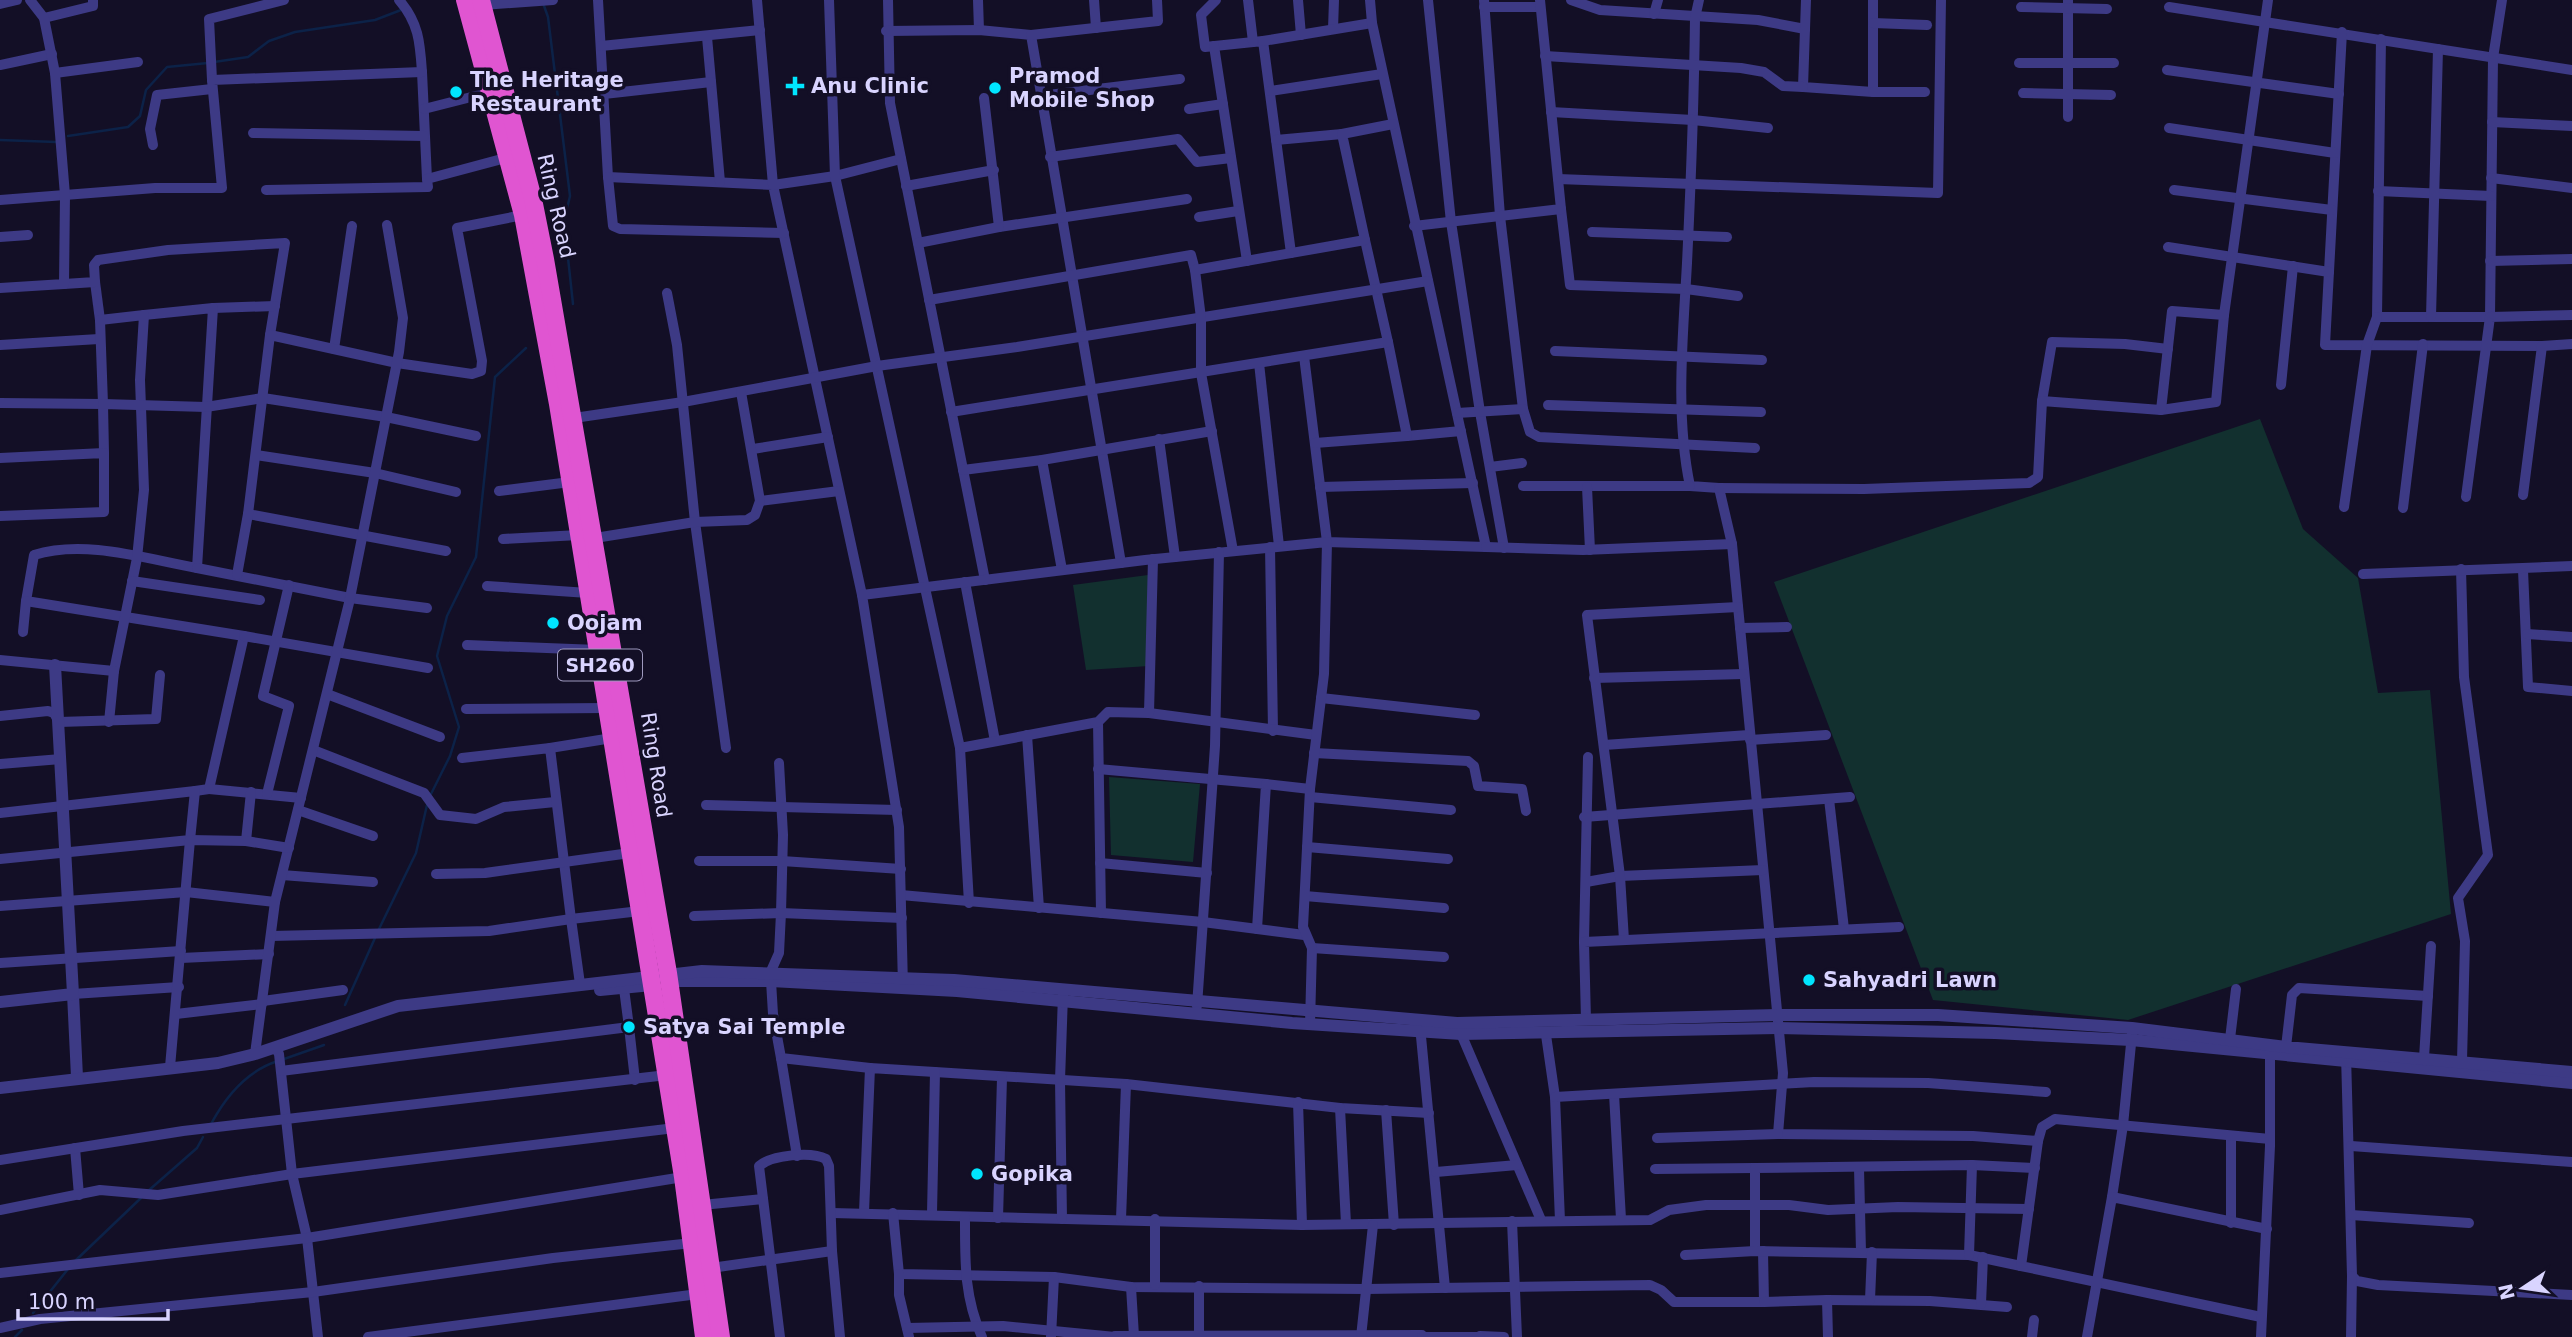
<svg xmlns="http://www.w3.org/2000/svg" width="2572" height="1337" viewBox="0 0 2572 1337" font-family="'DejaVu Sans',sans-serif">
  <rect width="100%" height="100%" fill="#130f26"/>
  <g fill="#12302f">
    <path d="M2260,419L2303,529L2358,578L2378,693L2430,690L2451,914L2128,1020L1933,1000L1774,582Z"/>
    <path d="M1148,575L1149,666L1086,670L1073,585Z"/>
    <path d="M1109,777L1200,784L1193,862L1111,855Z"/>
  </g>
  <g fill="none" stroke-linecap="round" stroke-linejoin="round">
    <g stroke="#0c2248" stroke-width="2.5">
      <path d="M543,3L548,17L570,196L564,221L573,304"/>
      <path d="M214,62L248,57L269,41L295,32L375,20L401,10"/>
      <path d="M68,136L128,127L140,116L146,90L167,67L208,63"/>
      <path d="M0,140L56,142"/>
      <path d="M430,796L450,756L459,727L437,656L447,616L476,557L495,377L526,348"/>
      <path d="M379,929L416,853L427,805"/>
      <path d="M345,1005L375,938"/>
      <path d="M284,1059L324,1045"/>
      <path d="M211,1124C226,1096 246,1071 278,1061"/>
      <path d="M148,1191L197,1148L203,1137"/>
      <path d="M75,1261L141,1198"/>
      <path d="M33,1313L68,1269"/>
      <path d="M15,1337L22,1330"/>
    </g>
    <g stroke="#3d3a85" stroke-width="10">
      <path d="M598,0L608,177L773,185L862,595"/>
      <path d="M757,0L773,185L835,176L901,159"/>
      <path d="M829,0L835,176L960,748L969,903"/>
      <path d="M888,0L890,103L985,580"/>
      <path d="M978,0L979,30"/>
      <path d="M1094,0L1096,28"/>
      <path d="M1216,0L1201,15L1205,47L1263,41L1291,253"/>
      <path d="M1248,0L1253,42"/>
      <path d="M1298,0L1301,35"/>
      <path d="M1428,0L1451,222L1480,412L1504,548"/>
      <path d="M1484,0L1500,216L1523,409L1530,432L1539,437L1755,448"/>
      <path d="M1571,0L1600,10L1758,20L1805,29"/>
      <path d="M1699,0L1695,18C1694,100 1691,181 1687,263C1683,337 1675,414 1690,486L1719,488L1732,544L1783,1073L1778,1134L1973,1136L2038,1141"/>
      <path d="M1806,0L1803,87L1873,92V0"/>
      <path d="M2068,0V117"/>
      <path d="M0,4L17,0"/>
      <path d="M482,5L553,0"/>
      <path d="M1484,7H1540"/>
      <path d="M2021,7L2107,9"/>
      <path d="M2169,7L2572,70"/>
      <path d="M1654,14L1658,0"/>
      <path d="M44,18L93,6V0"/>
      <path d="M1873,23L1927,25"/>
      <path d="M1333,29L1334,0"/>
      <path d="M886,31L979,30L1031,35L1121,563"/>
      <path d="M2342,32L2325,345L2542,346"/>
      <path d="M1031,35L1158,21L1157,0"/>
      <path d="M707,37L720,182"/>
      <path d="M2381,39L2377,317H2490L2493,58L2502,0"/>
      <path d="M1263,41L1372,23"/>
      <path d="M601,46L760,30"/>
      <path d="M1214,46L1247,261"/>
      <path d="M1545,56L1741,68L1764,72L1783,86L1803,87"/>
      <path d="M2019,63H2114"/>
      <path d="M0,65L52,54"/>
      <path d="M2167,70L2339,94"/>
      <path d="M422,72L427,179"/>
      <path d="M55,73L138,62"/>
      <path d="M212,80L209,19L284,0"/>
      <path d="M1270,91L1382,74"/>
      <path d="M1873,92H1925"/>
      <path d="M2023,93L2111,95"/>
      <path d="M604,94L711,82"/>
      <path d="M1040,96L1180,79"/>
      <path d="M984,98L999,227L1187,199"/>
      <path d="M424,109L491,92"/>
      <path d="M1189,109L1223,104"/>
      <path d="M1551,112L1693,120L1768,128"/>
      <path d="M2492,122L2572,126"/>
      <path d="M2169,128L2335,153"/>
      <path d="M253,133L424,136"/>
      <path d="M1276,140L1342,134"/>
      <path d="M153,145L150,129L157,95L212,89"/>
      <path d="M1050,157L1178,139L1197,162L1231,158"/>
      <path d="M608,177L613,226L620,229L784,233"/>
      <path d="M2491,178L2572,188"/>
      <path d="M1558,179L1938,193L1941,0"/>
      <path d="M906,186L994,170"/>
      <path d="M266,190L428,187L427,179L509,157"/>
      <path d="M2174,190L2332,210"/>
      <path d="M2378,191L2491,196"/>
      <path d="M0,200L155,188H222L212,80L422,72C420,43 419,23 399,0"/>
      <path d="M1561,209L1570,285L1686,289L1738,296"/>
      <path d="M1199,217L1238,211"/>
      <path d="M1414,226L1561,209L1540,0"/>
      <path d="M1592,232L1727,237"/>
      <path d="M0,237L28,235"/>
      <path d="M918,243L999,227"/>
      <path d="M2168,247L2329,272"/>
      <path d="M2490,261L2572,259"/>
      <path d="M95,282L100,320"/>
      <path d="M64,284L95,282L94,265L98,260L168,250L285,243L270,335"/>
      <path d="M0,288L64,284L65,195L55,73L44,18L30,0"/>
      <path d="M667,293L677,345L695,522L726,748"/>
      <path d="M929,300L1191,255L1195,270"/>
      <path d="M213,308L275,306"/>
      <path d="M144,315L213,308L197,568C146,559 85,539 34,555L26,601L244,636L209,789L195,791"/>
      <path d="M2431,317L2438,49"/>
      <path d="M1388,342L1407,436L1461,431"/>
      <path d="M0,345L99,339"/>
      <path d="M334,349L352,226"/>
      <path d="M1555,351L1762,360"/>
      <path d="M1304,356L1327,542L1486,547L1372,23L1370,0"/>
      <path d="M1259,363L1279,546"/>
      <path d="M2281,385L2293,266"/>
      <path d="M2042,401L2052,342L2125,344L2168,349"/>
      <path d="M0,403L103,404L100,320L144,315L140,380L144,490L137,558L114,671L0,660"/>
      <path d="M1548,405L1761,412"/>
      <path d="M2161,410L2216,402L2224,315"/>
      <path d="M951,412L1388,342L1365,240"/>
      <path d="M1457,413L1523,409"/>
      <path d="M574,418L683,402L877,366L1017,347L1428,281"/>
      <path d="M1159,439L1175,557"/>
      <path d="M1315,443L1407,436"/>
      <path d="M753,449L828,437"/>
      <path d="M104,453L103,404L206,407L263,398L386,417L476,436"/>
      <path d="M256,455L375,473L456,492"/>
      <path d="M0,458L104,453V512L0,516"/>
      <path d="M1042,460L1062,570"/>
      <path d="M1490,467L1522,463"/>
      <path d="M963,470L1042,460L1212,431"/>
      <path d="M1523,486H1690"/>
      <path d="M1320,487L1473,483"/>
      <path d="M1587,487L1590,550"/>
      <path d="M1719,488L1864,489L2029,483L2038,477L2042,401L2161,410L2172,311L2224,315L2268,0"/>
      <path d="M499,491L570,482"/>
      <path d="M2523,495L2542,346L2572,344"/>
      <path d="M2466,497L2490,317L2572,315"/>
      <path d="M760,501L839,491"/>
      <path d="M2344,507L2367,345L2377,317"/>
      <path d="M2403,508L2423,344"/>
      <path d="M248,514L446,551"/>
      <path d="M595,538L695,522L747,520L755,515L760,501L741,392"/>
      <path d="M503,539L579,535"/>
      <path d="M1270,547L1273,731"/>
      <path d="M1486,547L1583,550L1732,544"/>
      <path d="M1233,551L1201,373V318L1195,270L1365,240L1342,134L1393,124"/>
      <path d="M197,568L350,598L427,608"/>
      <path d="M2461,569L2464,677L2488,855L2458,898L2465,941L2462,1061"/>
      <path d="M2523,570L2528,687L2572,691"/>
      <path d="M2363,574L2572,566"/>
      <path d="M237,575L248,514L270,335L397,363L472,374L481,371L482,361L457,228L523,215"/>
      <path d="M132,581L260,600"/>
      <path d="M965,582L995,741"/>
      <path d="M487,586L588,593"/>
      <path d="M1740,628L1787,627"/>
      <path d="M23,632L26,601"/>
      <path d="M2527,634L2572,637"/>
      <path d="M244,636L428,668"/>
      <path d="M467,645L598,650"/>
      <path d="M1594,678L1744,674"/>
      <path d="M327,694L440,737"/>
      <path d="M1321,698L1475,715"/>
      <path d="M466,709L607,708"/>
      <path d="M1149,713L1316,735"/>
      <path d="M0,716L48,711L54,713L59,722L156,719L160,675"/>
      <path d="M109,722L114,671"/>
      <path d="M1098,722L1101,913"/>
      <path d="M1027,735L1039,908"/>
      <path d="M1750,740L1826,735"/>
      <path d="M1604,745L1749,735"/>
      <path d="M550,748L612,738"/>
      <path d="M960,748L1098,722L1108,712L1149,713L1153,559"/>
      <path d="M313,750L424,793L440,815L476,819L504,807L555,802"/>
      <path d="M1314,753L1468,761L1474,766L1478,786L1522,789L1526,811"/>
      <path d="M462,758L550,748L571,919L640,911"/>
      <path d="M779,763L783,835L781,913L779,953L771,971V981L773,1014L781,1058L870,1068"/>
      <path d="M0,764L61,759"/>
      <path d="M1098,769L1266,784L1257,929"/>
      <path d="M1266,784L1310,789"/>
      <path d="M209,789L301,798"/>
      <path d="M267,794L289,706L263,696L289,585"/>
      <path d="M1310,797L1451,810"/>
      <path d="M1829,799L1844,929"/>
      <path d="M706,805L897,810"/>
      <path d="M298,810L373,836"/>
      <path d="M0,813L195,791L190,840L0,859"/>
      <path d="M1584,817L1850,797"/>
      <path d="M246,841L251,792"/>
      <path d="M1307,847L1448,859"/>
      <path d="M699,861H782L901,869"/>
      <path d="M1100,863L1207,873"/>
      <path d="M436,874L485,873L630,853"/>
      <path d="M282,875L373,882"/>
      <path d="M1586,882L1620,876L1763,870"/>
      <path d="M901,895L1203,922L1304,935"/>
      <path d="M1305,896L1444,908"/>
      <path d="M0,906L186,892L275,902"/>
      <path d="M694,916L781,913L902,918"/>
      <path d="M271,936L489,931L571,919L580,984"/>
      <path d="M1624,940L1620,876L1587,615L1738,607"/>
      <path d="M1584,942L1588,757"/>
      <path d="M1312,948L1444,957"/>
      <path d="M181,958L269,954"/>
      <path d="M0,963L181,951"/>
      <path d="M623,981L629,1027"/>
      <path d="M903,986L899,827L862,595L1145,560L1327,542L1324,674L1310,789L1303,927L1312,948L1310,1024"/>
      <path d="M73,994L179,987"/>
      <path d="M263,1001L343,990"/>
      <path d="M1197,1006L1215,746L1219,552"/>
      <path d="M176,1014L262,1004"/>
      <path d="M1586,1020L1584,942L1899,927"/>
      <path d="M1420,1026L1445,1288"/>
      <path d="M1459,1029L1541,1220"/>
      <path d="M1546,1035L1555,1097L1560,1221"/>
      <path d="M2230,1039L2236,989"/>
      <path d="M275,1047L279,1054L292,1174L307,1238L318,1337"/>
      <path d="M2286,1047L2292,995L2299,988L2428,996"/>
      <path d="M255,1054L275,902L349,603L399,352L403,318L387,225"/>
      <path d="M2346,1055L2352,1276L2357,1281L2378,1285L2572,1295"/>
      <path d="M781,1058L797,1156"/>
      <path d="M2424,1058L2431,946"/>
      <path d="M170,1067L190,840L246,841L289,848"/>
      <path d="M281,1071L629,1027L635,1080"/>
      <path d="M935,1072L1126,1084L1340,1108L1429,1113"/>
      <path d="M1614,1094L1621,1219"/>
      <path d="M1555,1097L1814,1082L1928,1083L2046,1092"/>
      <path d="M1298,1102L1302,1225"/>
      <path d="M1340,1108L1346,1224"/>
      <path d="M1386,1110L1394,1225"/>
      <path d="M1657,1138L1778,1134"/>
      <path d="M2351,1146L2572,1162"/>
      <path d="M75,1148L79,1195"/>
      <path d="M0,1160L183,1131L667,1075"/>
      <path d="M1859,1168L1861,1252"/>
      <path d="M1655,1169L1755,1168"/>
      <path d="M1436,1172L1517,1165"/>
      <path d="M2112,1197L2123,1125L2132,1034"/>
      <path d="M702,1205L763,1199"/>
      <path d="M0,1210L100,1190L158,1195L292,1174L675,1128"/>
      <path d="M864,1212L870,1068L935,1072L932,1213"/>
      <path d="M832,1213L1302,1225L1650,1220L1669,1210L1706,1205H1789L1828,1210L1898,1207L2029,1209"/>
      <path d="M893,1213L899,1274L1054,1277L1131,1287L1366,1289L1650,1285L1661,1290L1674,1302H1764L1763,1251"/>
      <path d="M2351,1215L2469,1223"/>
      <path d="M965,1217C965,1261 964,1297 982,1337"/>
      <path d="M998,1218L1002,1078"/>
      <path d="M1062,1219L1060,1080L1063,995"/>
      <path d="M1121,1219L1126,1084"/>
      <path d="M1512,1221L1517,1337"/>
      <path d="M2231,1223V1136"/>
      <path d="M1755,1251V1168L1972,1165L2035,1168"/>
      <path d="M1685,1255L1755,1251L1969,1255L2021,1266"/>
      <path d="M1969,1255L1972,1165"/>
      <path d="M711,1268L832,1251"/>
      <path d="M0,1273L307,1238L683,1177"/>
      <path d="M899,1274V1295L909,1337"/>
      <path d="M1155,1285V1219"/>
      <path d="M1131,1287L1134,1336"/>
      <path d="M1827,1300L1930,1301L2007,1307"/>
      <path d="M1870,1300L1872,1252"/>
      <path d="M1764,1302L1827,1300L1828,1337"/>
      <path d="M1981,1304L1983,1257"/>
      <path d="M2261,1317L2021,1266L2038,1141L2042,1127L2055,1119L2270,1139"/>
      <path d="M0,1328L40,1319L313,1292L553,1258L692,1243"/>
      <path d="M907,1328L1003,1326L1115,1337"/>
      <path d="M1199,1334V1286"/>
      <path d="M1115,1336L1422,1335"/>
      <path d="M1480,1336L1504,1337"/>
      <path d="M368,1337L698,1294"/>
      <path d="M780,1337L759,1166C772,1155 811,1151 826,1159L829,1166L832,1251L840,1337"/>
      <path d="M1051,1337L1054,1277"/>
      <path d="M1361,1337L1373,1225"/>
      <path d="M1422,1337H1480"/>
      <path d="M2032,1337L2034,1320"/>
      <path d="M2087,1337L2112,1197L2267,1229"/>
      <path d="M2261,1337L2270,1146V1046"/>
      <path d="M2351,1337L2352,1276"/>
    </g>
    <g stroke="#3d3a85" stroke-width="12">
      <path d="M677,981H771L957,991L1292,1023L1461,1034L1778,1028L1995,1033L2131,1040L2572,1083"/>
      <path d="M600,990L652,985"/>
      <path d="M73,994L77,1077"/>
      <path d="M0,1002L73,994L55,665"/>
      <path d="M0,1088L218,1063L255,1054L398,1006L702,971L954,980L1457,1023L1777,1015H1938L2132,1028L2286,1047L2572,1072"/>
    </g>
    <g stroke="#e055d1" stroke-width="18">
      <path d="M465,0L523,215L558,404L683,1177L704,1337"/>
      <path d="M481,0L533,199L545,259L668,973L721,1337"/>
    </g>
  </g>
  <g fill="#00e5ff" stroke="#130f26" stroke-width="2.5">
    <path d="M791.5 75.5h7v7h7v7h-7v7h-7v-7h-7v-7h7z"/>
    <circle cx="995" cy="88" r="7"/>
    <circle cx="456" cy="92" r="7"/>
    <circle cx="553" cy="623" r="7"/>
    <circle cx="1809" cy="980" r="7"/>
    <circle cx="629" cy="1027" r="7"/>
    <circle cx="977" cy="1174" r="7"/>
  </g>
  <g text-anchor="middle" dominant-baseline="central" stroke-width="7" stroke-linejoin="round" paint-order="stroke">
    <rect fill="#130f26" stroke="#9e99be" stroke-width="2" x="558" y="649.5" width="84" height="31" rx="5"/>
    <g font-size="19" font-weight="bold" fill="#d9d4ff">
      <text x="600" y="665">SH260</text>
    </g>
    <g font-size="21" font-weight="bold" fill="#d9d4ff" stroke="#130f26" text-anchor="start">
      <text x="1009" y="76">Pramod<tspan x="1009" dy="24">Mobile Shop</tspan></text>
      <text x="470" y="80">The Heritage<tspan x="470" dy="24">Restaurant</tspan></text>
      <text x="811" y="86">Anu Clinic</text>
      <text x="567" y="623">Oojam</text>
      <text x="1823" y="980">Sahyadri Lawn</text>
      <text x="643" y="1027">Satya Sai Temple</text>
      <text x="991" y="1174">Gopika</text>
    </g>
    <g font-size="21" fill="#d9d4ff" stroke="#130f26">
      <text transform="translate(556 206) rotate(77)">Ring Road</text>
      <text transform="translate(656 765) rotate(81)">Ring Road</text>
    </g>
  </g>
  <g transform="translate(2523 1288) rotate(257)" stroke="#130f26" stroke-width="5" paint-order="stroke">
  <path d="M0-5L12 26L0 18L-12 26Z" fill="#d9d4ff"/>
  <text y="-10" font-size="19" font-weight="bold" text-anchor="middle" fill="#d9d4ff">N</text>
  </g>
  <path d="M18 1309v10h150v-10" fill="none" stroke="#d9d4ff" stroke-width="3.5"/>
  <text x="28" y="1309" font-size="21" fill="#d9d4ff" stroke="#130f26" stroke-width="5" paint-order="stroke">100 m</text>
</svg>
